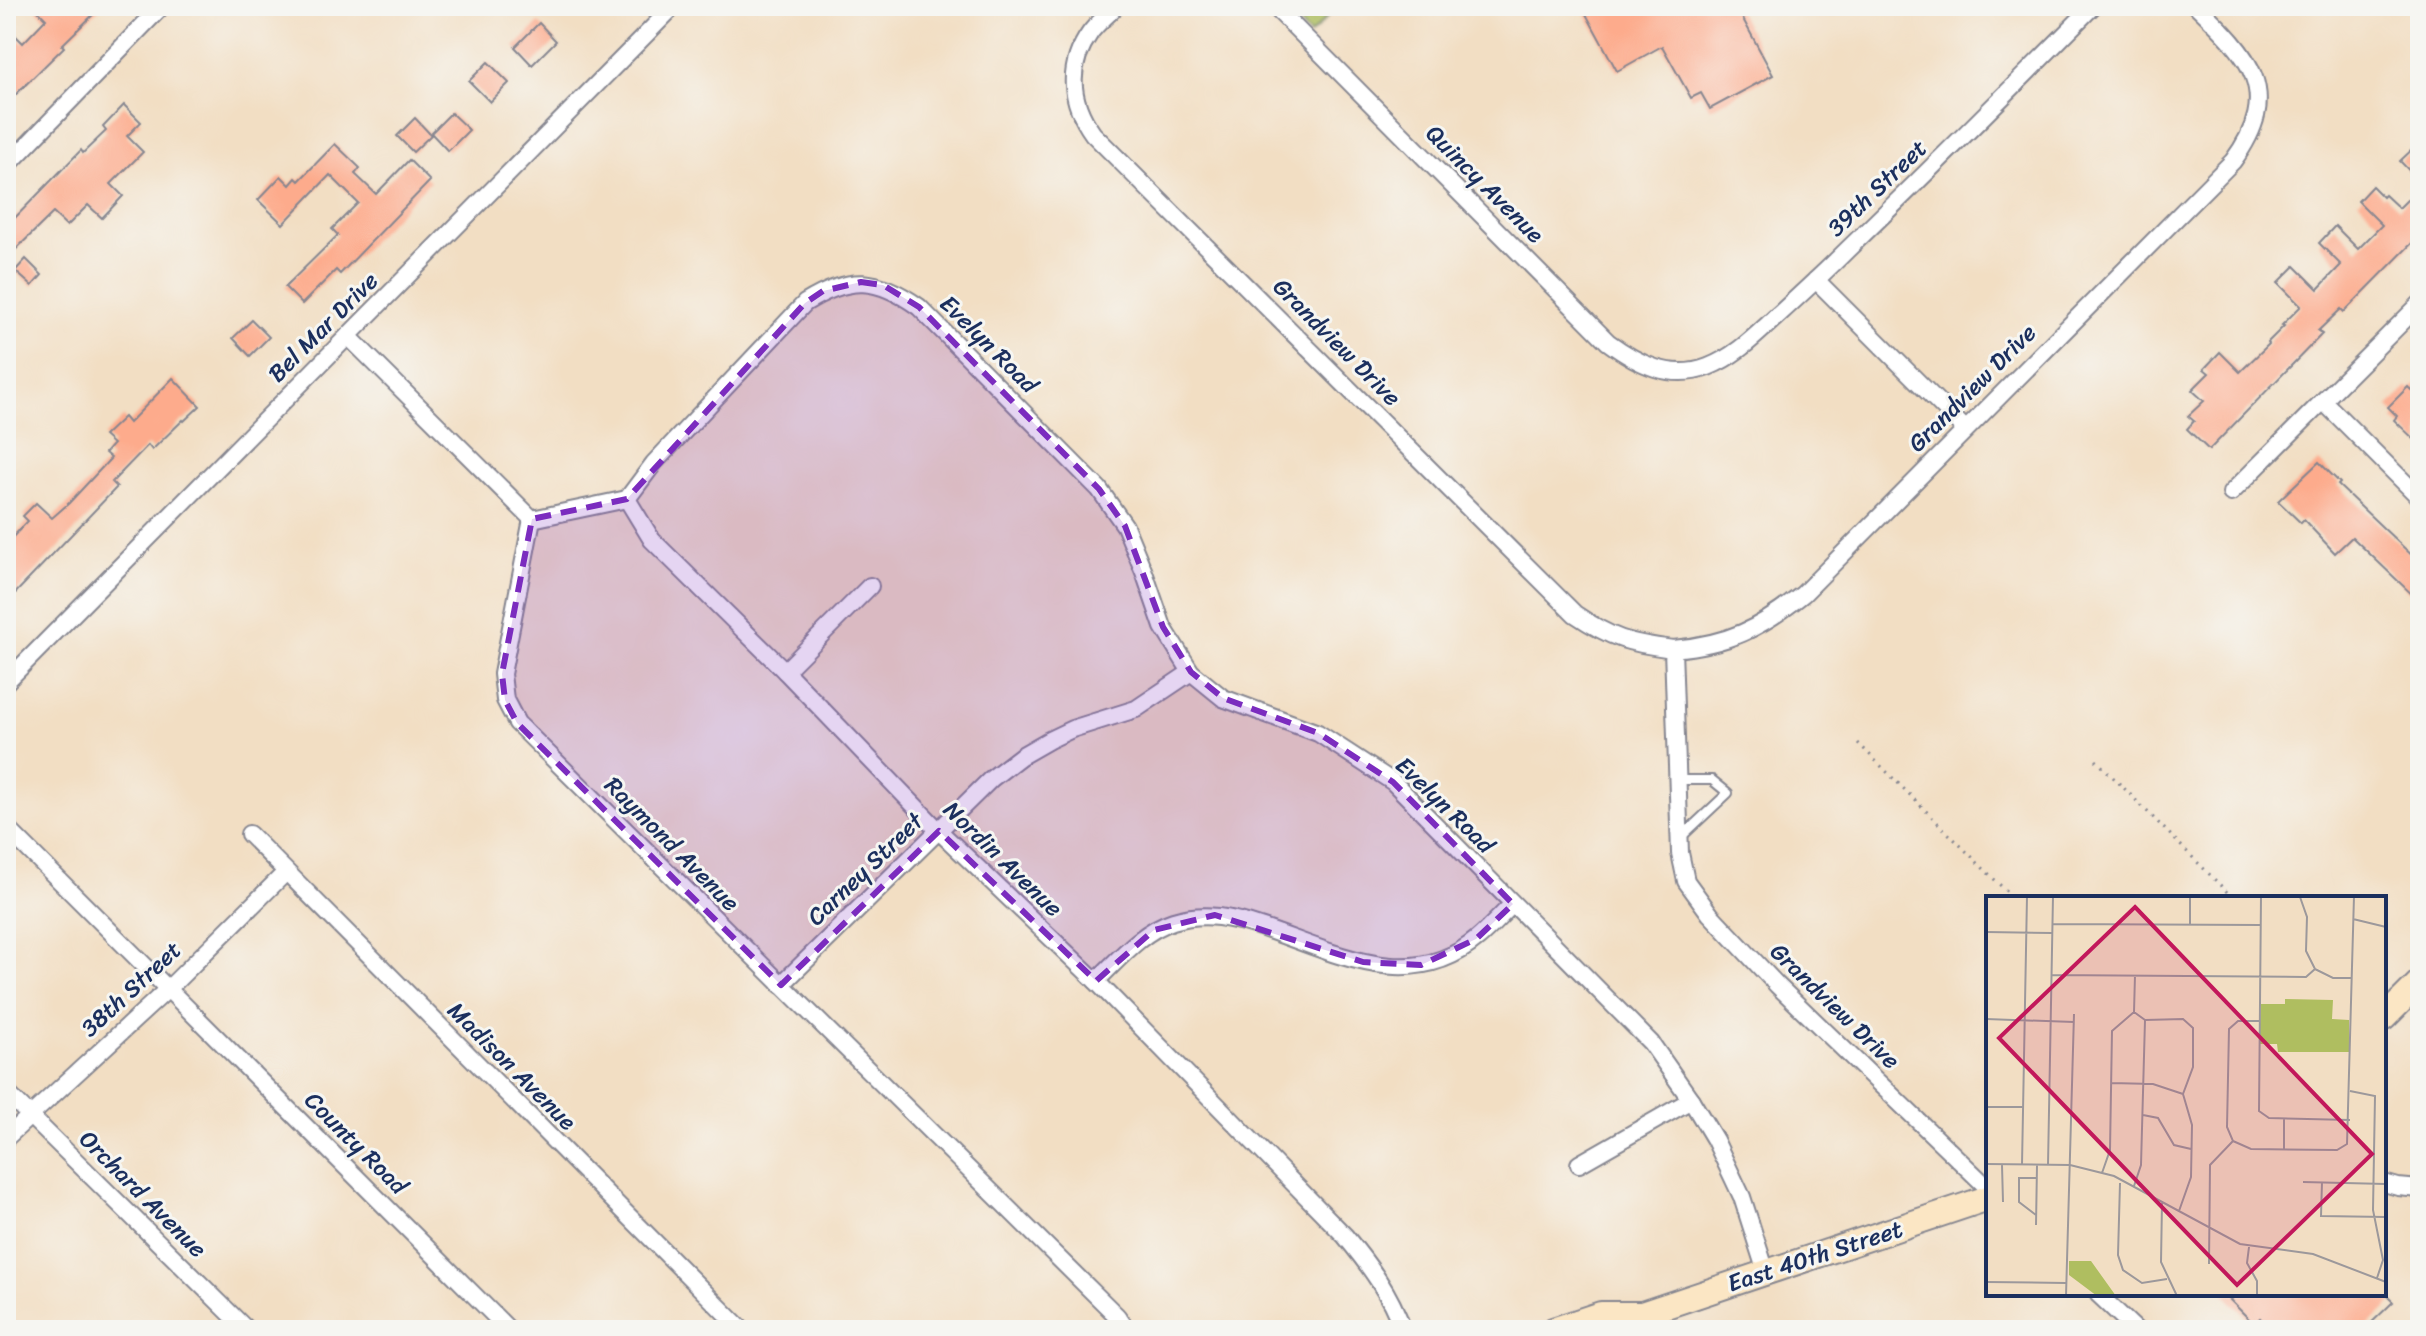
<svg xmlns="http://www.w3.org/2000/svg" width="2426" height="1336" viewBox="0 0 2426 1336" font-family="Sriracha,sans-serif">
  <rect width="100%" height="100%" fill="#f6f6f2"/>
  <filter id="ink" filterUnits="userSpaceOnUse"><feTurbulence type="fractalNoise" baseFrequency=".0125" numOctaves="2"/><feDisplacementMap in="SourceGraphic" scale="16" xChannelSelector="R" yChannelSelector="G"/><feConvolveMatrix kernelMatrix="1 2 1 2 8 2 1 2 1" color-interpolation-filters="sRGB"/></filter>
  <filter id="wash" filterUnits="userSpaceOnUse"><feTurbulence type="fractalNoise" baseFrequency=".006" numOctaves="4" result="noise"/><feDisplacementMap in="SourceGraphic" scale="32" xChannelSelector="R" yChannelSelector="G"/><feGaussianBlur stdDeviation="1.8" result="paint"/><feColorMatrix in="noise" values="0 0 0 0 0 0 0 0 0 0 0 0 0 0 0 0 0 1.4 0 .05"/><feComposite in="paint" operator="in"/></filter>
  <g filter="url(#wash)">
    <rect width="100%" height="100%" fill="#f2dec3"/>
    <path fill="#afbe60" stroke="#65765f" stroke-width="2" d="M1283,6H1338L1310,35Z"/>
    <g id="blocks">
      <g fill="#fdab8c">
        <path d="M33,6H102L62,45L64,47L6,104V26L23,43L46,19Z"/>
        <path d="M1602,6H1736L1773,75L1710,109L1701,93L1691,98L1662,46L1617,71L1586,14Z"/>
        <path d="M539,23L556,41L532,65L515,47Z"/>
        <path d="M488,62L509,83L490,102L469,81Z"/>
        <path d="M124,105L141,122L127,136L143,152L111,184L123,196L102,218L88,205L67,226L53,213L6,259V227L81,150L83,153L106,131L103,127Z"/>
        <path d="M451,113L469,130L448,151L431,133Z"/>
        <path d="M415,118L431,135L413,152L397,136Z"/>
        <path d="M2420,142V182L2400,161Z"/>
        <path d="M335,144L360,168L355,174L376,194L409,160L430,181L340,274L336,270L302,304L285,287L338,235L332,229L358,203L330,175L283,224L258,200L281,176L290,185L296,178L299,181Z"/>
        <path d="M2372,186L2383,197L2385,195L2399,208L2420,187V235L2344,312L2341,309L2318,331L2322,334L2209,450L2187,429L2194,421L2188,416L2204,401L2192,390L2209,373L2204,369L2220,352L2240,372L2269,344L2268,342L2284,326L2282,325L2301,306L2278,283L2295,266L2318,289L2341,265L2319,243L2335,226L2358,249L2382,225L2358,201Z"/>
        <path d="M26,259L42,275L32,286L15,271Z"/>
        <path d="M252,320L269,337L250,356L233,338Z"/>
        <path d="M173,378L200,406L184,421L183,420L152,450L148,445L112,482L117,487L6,603V544L28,521L23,516L36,503L52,518L69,503L111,458L105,453L113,444L104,436L124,417L129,423Z"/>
        <path d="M2420,380V445L2394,420L2397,416L2388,407L2408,387L2411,390Z"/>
        <path d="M2319,462L2340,483L2338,485L2420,563V602L2352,537L2335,553L2304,520L2301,523L2278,501Z"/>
        <path d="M2224,1294H2385L2393,1302L2364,1330H2271L2260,1318L2254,1324Z"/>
      </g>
    </g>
  </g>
  <g filter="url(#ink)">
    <use href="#blocks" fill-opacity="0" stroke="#868690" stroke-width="2"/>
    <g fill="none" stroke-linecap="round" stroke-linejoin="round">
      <defs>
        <path id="lane" d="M1677,780H1712L1728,793L1680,838"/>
        <g id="street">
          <path d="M1116,6C1108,15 1097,23 1090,33C1066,67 1070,102 1093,134L1575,614C1612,639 1628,643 1673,649L1680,853L1686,881L1710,914L1777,985L1988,1188"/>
          <path d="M1274,6L1608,342C1638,364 1671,381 1708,367C1736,356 1755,336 1776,317C1800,295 1824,273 1847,250C1930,170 2012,88 2093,6"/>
          <path d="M6,167L162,6"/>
          <path d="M1816,280L1965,429"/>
          <path d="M348,336L532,519"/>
          <path d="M2323,401L2420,498"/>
          <path d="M2231,493L2420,304"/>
          <path d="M627,499L654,463L805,303C850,275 877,277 919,307L1099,489L1125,526L1144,572L1163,627L1191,672L1223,698L1318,733L1393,782L1651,1043L1691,1100L1715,1140L1742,1197L1766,1272"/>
          <path d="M532,519L627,499L652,540L785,671L939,831L1096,981L1345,1236C1369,1265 1390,1293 1403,1330"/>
          <path d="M532,519L502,674L505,700L517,723L1117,1316L1127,1330"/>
          <path d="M1673,649C1728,644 1760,629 1803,594L2233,161C2284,92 2249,56 2197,6"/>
          <path d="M785,671L870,586"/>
          <path d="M6,682L674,6"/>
          <path d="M6,827L509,1330"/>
          <path d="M249,834L742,1330"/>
          <path d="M1096,981C1119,959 1142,931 1173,921C1205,911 1233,918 1263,928C1334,952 1411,995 1478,938C1490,928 1501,915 1513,904"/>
          <path d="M781,985L991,779L1021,756L1049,740L1072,729L1136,709L1191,672"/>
          <path d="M6,1092L247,1330"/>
          <path d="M6,1138L168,989L286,872"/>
          <path d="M1579,1164L1691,1100"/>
          <path d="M2384,1183L2398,1187L2420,1189"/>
          <path d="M2098,1294L2136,1330"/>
        </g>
        <g id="secondary">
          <path d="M2384,1018L2420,982"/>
          <path d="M1553,1330L1601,1314H1642L1988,1198"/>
        </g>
      </defs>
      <use href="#lane" stroke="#868690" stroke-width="12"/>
      <use href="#street" stroke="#868690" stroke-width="20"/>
      <use href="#secondary" stroke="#868690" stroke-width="28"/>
      <g stroke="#868690" stroke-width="3" stroke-dasharray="2 6" stroke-linecap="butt">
        <path d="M1858,743L2013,898"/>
        <path d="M2096,760L2233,898"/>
      </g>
      <use href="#lane" stroke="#fff" stroke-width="8"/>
      <use href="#street" stroke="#fff" stroke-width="16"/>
      <use href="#secondary" stroke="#fbe6c4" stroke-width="24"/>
    </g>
  </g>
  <path fill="#7b2cbf" fill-opacity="0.2" stroke="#7b2cbf" stroke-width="6" stroke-dasharray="16 10" stroke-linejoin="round" d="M861,282L883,285L919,307L1099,489L1125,526L1163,627L1191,672L1223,698L1318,733L1393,782L1513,904L1476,939L1421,965L1363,962L1215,915L1154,930L1096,981L939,831L781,985L517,723L505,700L502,674L532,519L627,499L805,303L823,291Z"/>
  <g text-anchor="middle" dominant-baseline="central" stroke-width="6" stroke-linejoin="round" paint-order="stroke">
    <g font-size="24" fill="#1b2f5e" stroke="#f6f6f2">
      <text transform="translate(1485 184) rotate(45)">Quincy Avenue</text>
      <text transform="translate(1877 188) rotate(-44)">39th Street</text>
      <text transform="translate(323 327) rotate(-45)">Bel Mar Drive</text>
      <text transform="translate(1337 342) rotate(45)">Grandview Drive</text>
      <text transform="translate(989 344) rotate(45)">Evelyn Road</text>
      <text transform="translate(1972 388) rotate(-45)">Grandview Drive</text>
      <text transform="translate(1445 805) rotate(44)">Evelyn Road</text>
      <text transform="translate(672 844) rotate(45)">Raymond Avenue</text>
      <text transform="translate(1003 859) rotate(44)">Nordin Avenue</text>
      <text transform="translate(865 869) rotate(-44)">Carney Street</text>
      <text transform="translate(131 989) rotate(-43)">38th Street</text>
      <text transform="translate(1835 1006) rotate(44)">Grandview Drive</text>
      <text transform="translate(512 1066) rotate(45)">Madison Avenue</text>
      <text transform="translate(356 1143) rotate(45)">County Road</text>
      <text transform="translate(143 1194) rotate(45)">Orchard Avenue</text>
      <text transform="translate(1815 1256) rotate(-18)">East 40th Street</text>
    </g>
  </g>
  <g transform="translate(1986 896)">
    <rect width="400" height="400" fill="#f2dec3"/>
    <path d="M299,103L347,104L346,123L363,124V156H292L291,148H273L275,108H299ZM83,365H105L130,400H111L83,379Z" fill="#afbe60"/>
    <path fill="none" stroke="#9c989b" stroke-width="2" d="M275,0L273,215L283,222L364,224M314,1L321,21L320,55L329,73M367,23L400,31M66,28L275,29M204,28V0M0,36L66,37M65,79L320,81L329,73L347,82H366M148,116L149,79M0,123L88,126M159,124L197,123L207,132V171L197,198L206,229L205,281L193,315M125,187L167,188L197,198M364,195L389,200L387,314L397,364L391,382M0,211H37M157,219L172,222L188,249L205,253M247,245L265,253L351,254L361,248L368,0M298,253V223M0,268L84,269L128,280L254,348L327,358L400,386M16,269L17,306M36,269L41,0M62,269L67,0M116,277L124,254L126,135L148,116M317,286L400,288M336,286L335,320L400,321M134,287L132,359L137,374L156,387L181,383M148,290L155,269L159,124L148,116M176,307L175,366L191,400M50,319L33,306V282H50M50,329L51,269M263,351L261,367L271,385V400M223,368L224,269L247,245L241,231L243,133L252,125H273M0,386L80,387M80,400L88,118"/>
    <path fill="#c2185b" fill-opacity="0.15" stroke="#c2185b" stroke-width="4" d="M149,11L386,258L251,389L13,142Z"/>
    <rect width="400" height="400" fill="none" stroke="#1b2f5e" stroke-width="4"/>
  </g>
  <rect width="2426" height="1336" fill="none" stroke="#f6f6f2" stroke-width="32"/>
</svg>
